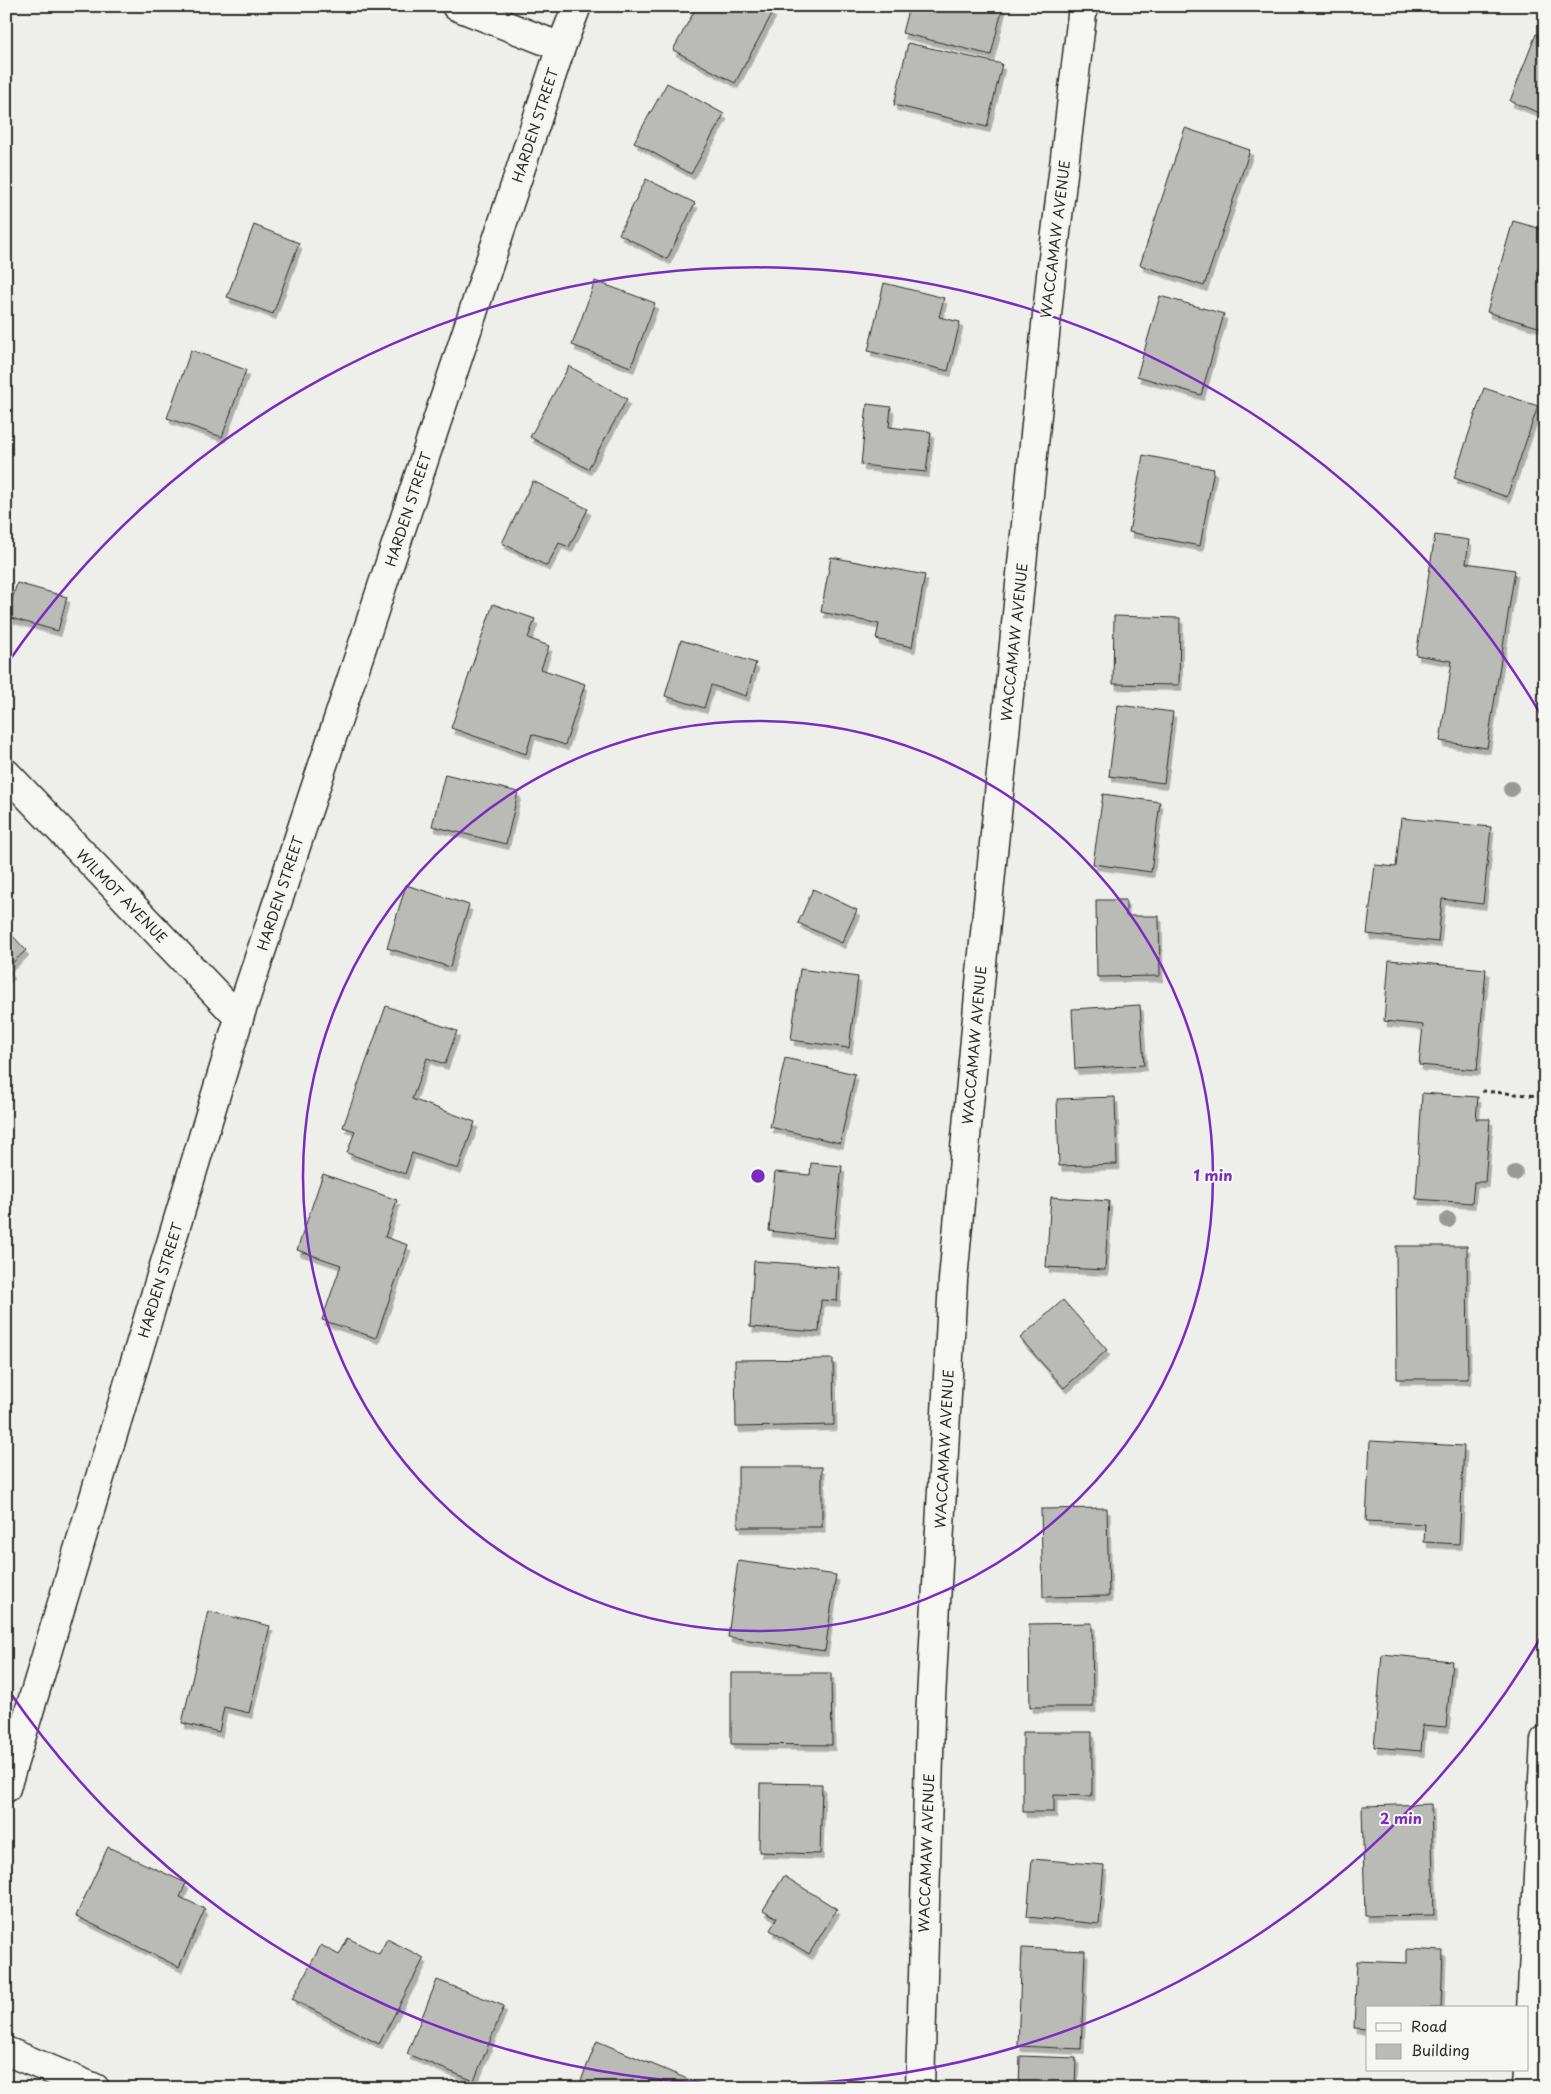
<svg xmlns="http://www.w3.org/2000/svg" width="1551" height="2094" viewBox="0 0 1551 2094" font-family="'Playpen Sans',sans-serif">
  <defs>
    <filter id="shadow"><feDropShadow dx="3" dy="5.5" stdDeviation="0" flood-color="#0004"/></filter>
  </defs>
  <rect width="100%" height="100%" fill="#eeeeea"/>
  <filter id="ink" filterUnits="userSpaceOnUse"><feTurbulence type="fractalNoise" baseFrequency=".02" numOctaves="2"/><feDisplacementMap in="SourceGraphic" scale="10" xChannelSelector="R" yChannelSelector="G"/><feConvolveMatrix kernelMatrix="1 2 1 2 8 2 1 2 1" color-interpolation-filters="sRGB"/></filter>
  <g filter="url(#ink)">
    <g fill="#babab7" stroke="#2b2b2b" filter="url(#shadow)">
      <path d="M697,6H761L773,12L735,83L673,50Z"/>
      <path d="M909,6H1003L991,55L902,33Z"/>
      <path d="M1536,34L1545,37V115L1510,101Z"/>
      <path d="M908,43L1002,64L987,127L894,105Z"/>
      <path d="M667,83L724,114L691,174L634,142Z"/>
      <path d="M1185,128L1250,150L1204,286L1140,265Z"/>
      <path d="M646,179L695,203L667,259L619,234Z"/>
      <path d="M1513,221L1545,230V329L1487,312Z"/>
      <path d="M254,225L299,243L273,314L227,297Z"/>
      <path d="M595,281L655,303L631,367L572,345Z"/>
      <path d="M884,283L944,298L939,317L960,322L948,371L868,351Z"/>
      <path d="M1160,296L1224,314L1201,395L1137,376Z"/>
      <path d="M191,350L246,370L222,437L167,418Z"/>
      <path d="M569,366L627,399L588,469L530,437Z"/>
      <path d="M1484,388L1538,406L1507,497L1454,478Z"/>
      <path d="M867,404L891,407L889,427L931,432L926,472L861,465Z"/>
      <path d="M1143,455L1214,469L1200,546L1129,532Z"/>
      <path d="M533,481L588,509L569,547L559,543L547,566L502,543Z"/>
      <path d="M1435,535L1469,540L1466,563L1515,570L1487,748L1440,741L1452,661L1416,655Z"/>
      <path d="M831,557L925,575L912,647L876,639L879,624L821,612Z"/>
      <path d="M17,583L67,597L58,631L7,617Z"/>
      <path d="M493,604L535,619L528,638L549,646L541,669L585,684L565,745L532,734L526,754L451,728Z"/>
      <path d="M1114,616L1180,618L1179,685L1113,684Z"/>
      <path d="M681,640L756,663L746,696L711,685L704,708L665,696Z"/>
      <path d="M1118,705L1173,712L1164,783L1109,776Z"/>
      <path d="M445,774L518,792L506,844L432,826Z"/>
      <path d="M1103,794L1160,802L1151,872L1093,864Z"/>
      <path d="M1401,818L1491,827L1483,904L1442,899L1438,942L1367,934L1375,865L1396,867Z"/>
      <path d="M406,885L469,905L450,967L387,948Z"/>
      <path d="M813,889L857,910L842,943L798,923Z"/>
      <path d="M1096,900H1126V916H1159L1160,976L1097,977Z"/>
      <path d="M6,929L26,950L7,968L12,973L6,979Z"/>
      <path d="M1389,960L1486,969L1477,1070L1419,1065L1423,1025L1384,1021Z"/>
      <path d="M800,969L858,977L849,1048L791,1040Z"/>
      <path d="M1140,1005L1144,1065L1075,1069L1072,1009Z"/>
      <path d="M386,1006L457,1031L445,1064L427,1058L412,1099L475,1122L458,1169L412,1153L405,1174L347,1153L355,1131L343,1127Z"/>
      <path d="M785,1058L855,1074L840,1143L770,1127Z"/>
      <path d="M1422,1093L1478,1097L1476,1119H1490L1485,1182H1474L1472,1203L1416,1199Z"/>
      <path d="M1115,1097L1117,1164L1059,1166L1057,1099Z"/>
      <path d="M811,1163L842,1166L834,1238L769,1231L775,1172L810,1175Z"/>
      <path d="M323,1174L397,1200L385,1237L408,1245L376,1338L322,1320L341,1265L297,1250Z"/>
      <path d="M1051,1197L1109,1201L1105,1270L1046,1267Z"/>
      <path d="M1396,1246H1467L1468,1379H1397Z"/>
      <path d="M754,1261L839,1267L837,1301L821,1300L819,1332L750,1327Z"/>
      <path d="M1063,1300L1107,1350L1064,1388L1020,1338Z"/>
      <path d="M833,1359L834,1425L736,1427L735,1360Z"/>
      <path d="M1370,1441L1464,1446L1459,1544L1424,1542L1425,1524L1366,1521Z"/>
      <rect x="738" y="1467" width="84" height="60"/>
      <path d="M1107,1508L1109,1596L1043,1597L1041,1509Z"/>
      <path d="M738,1561L836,1575L825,1651L728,1637Z"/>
      <path d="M208,1611L270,1626L249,1713L224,1707L219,1732L182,1723Z"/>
      <path d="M1092,1623L1093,1707H1030L1029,1624Z"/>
      <path d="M1382,1654L1452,1661L1446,1727L1423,1725L1421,1751L1374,1747Z"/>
      <path d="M731,1673H831L832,1745L731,1744Z"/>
      <path d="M1023,1732H1092V1796L1054,1795V1812H1023Z"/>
      <path d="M760,1783L822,1784L820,1854L759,1852Z"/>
      <path d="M1431,1804L1434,1915L1365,1916L1362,1806Z"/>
      <path d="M108,1847L186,1883L180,1897L205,1909L179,1967L76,1916Z"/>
      <path d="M1032,1859L1104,1865L1099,1924L1027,1917Z"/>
      <path d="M784,1876L837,1909L809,1954L770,1930L777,1918L763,1910Z"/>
      <path d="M348,1938L379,1954L387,1939L424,1958L379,2044L292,1999L321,1945L339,1955Z"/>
      <path d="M1022,1948L1085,1951L1081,2049L1018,2046Z"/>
      <path d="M1407,1949L1443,1951L1441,2008H1367V2029L1354,2028L1357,1961L1407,1963Z"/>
      <path d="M437,1980L504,2006L474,2081L407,2054Z"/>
      <path d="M597,2041L704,2086V2088H578Z"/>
      <path d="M1020,2056L1076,2058L1075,2088H1019Z"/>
    </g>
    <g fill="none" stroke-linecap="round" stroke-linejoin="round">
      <defs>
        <g id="minor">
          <path d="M456,6L561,47"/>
          <path d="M6,773L239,1018"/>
          <path d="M6,2051L95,2088"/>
          <path d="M920,2088L930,1718L953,1280L981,973L1051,275L1083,6"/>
          <path d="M1527,2088L1545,1740"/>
        </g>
        <path id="major" d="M6,1788L239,1018L561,47L577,6"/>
      </defs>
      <use href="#minor" stroke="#2b2b2b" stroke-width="31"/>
      <use href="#major" stroke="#2b2b2b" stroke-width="31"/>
      <path stroke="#2b2b2b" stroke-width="3" stroke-dasharray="4 4" stroke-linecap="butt" d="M1482,1091L1539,1096"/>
      <use href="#minor" stroke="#f6f6f2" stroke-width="28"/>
      <use href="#major" stroke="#f6f6f2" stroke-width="28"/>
    </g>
    <g fill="#999997">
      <circle cx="1511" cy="789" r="8"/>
      <circle cx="1515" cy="1173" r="8"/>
      <circle cx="1448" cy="1220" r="8"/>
    </g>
  </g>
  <g fill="none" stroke="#7b2cbf" stroke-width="2.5">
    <circle cx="758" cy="1176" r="455"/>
    <path d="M1541 1637A909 909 0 0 1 9 1691M9 661A909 909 0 0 1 1541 715"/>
  </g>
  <g text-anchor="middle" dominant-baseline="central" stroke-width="4" stroke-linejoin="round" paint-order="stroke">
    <g font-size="14" fill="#2b2b2b" stroke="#f6f6f2">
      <text transform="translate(535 125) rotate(-72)">HARDEN STREET</text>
      <text transform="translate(1055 239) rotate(-83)">WACCAMAW AVENUE</text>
      <text transform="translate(408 509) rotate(-72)">HARDEN STREET</text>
      <text transform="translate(1014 642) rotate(-84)">WACCAMAW AVENUE</text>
      <text transform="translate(280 893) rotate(-72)">HARDEN STREET</text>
      <text transform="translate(122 896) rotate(46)">WILMOT AVENUE</text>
      <text transform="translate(974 1045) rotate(-85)">WACCAMAW AVENUE</text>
      <text transform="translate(160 1280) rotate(-73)">HARDEN STREET</text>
      <text transform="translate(944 1449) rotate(-87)">WACCAMAW AVENUE</text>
      <text transform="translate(926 1853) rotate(-88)">WACCAMAW AVENUE</text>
    </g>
  </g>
  <circle cx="758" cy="1176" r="8" fill="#7b2cbf" stroke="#f6f6f2" stroke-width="2.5"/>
  <g font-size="15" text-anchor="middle" font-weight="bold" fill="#7b2cbf" stroke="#f6f6f2" stroke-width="4" stroke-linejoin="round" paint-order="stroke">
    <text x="1213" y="1181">1 min</text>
    <text x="1401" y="1824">2 min</text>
  </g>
  <rect width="1551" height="2094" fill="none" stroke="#f6f6f2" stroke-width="25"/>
  <rect x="12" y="12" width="1526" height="2069" fill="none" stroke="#2b2b2b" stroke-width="2" filter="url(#ink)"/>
  <rect x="1366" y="2006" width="162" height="65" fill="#f6f6f2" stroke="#a5a5a2"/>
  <rect x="1376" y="2023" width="25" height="8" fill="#f6f6f2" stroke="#a5a5a2"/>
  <text x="1411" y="2032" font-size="15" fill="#2b2b2b">Road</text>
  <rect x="1376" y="2044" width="25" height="15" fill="#babab7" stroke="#a5a5a2"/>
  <text x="1411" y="2056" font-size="15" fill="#2b2b2b">Building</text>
</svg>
